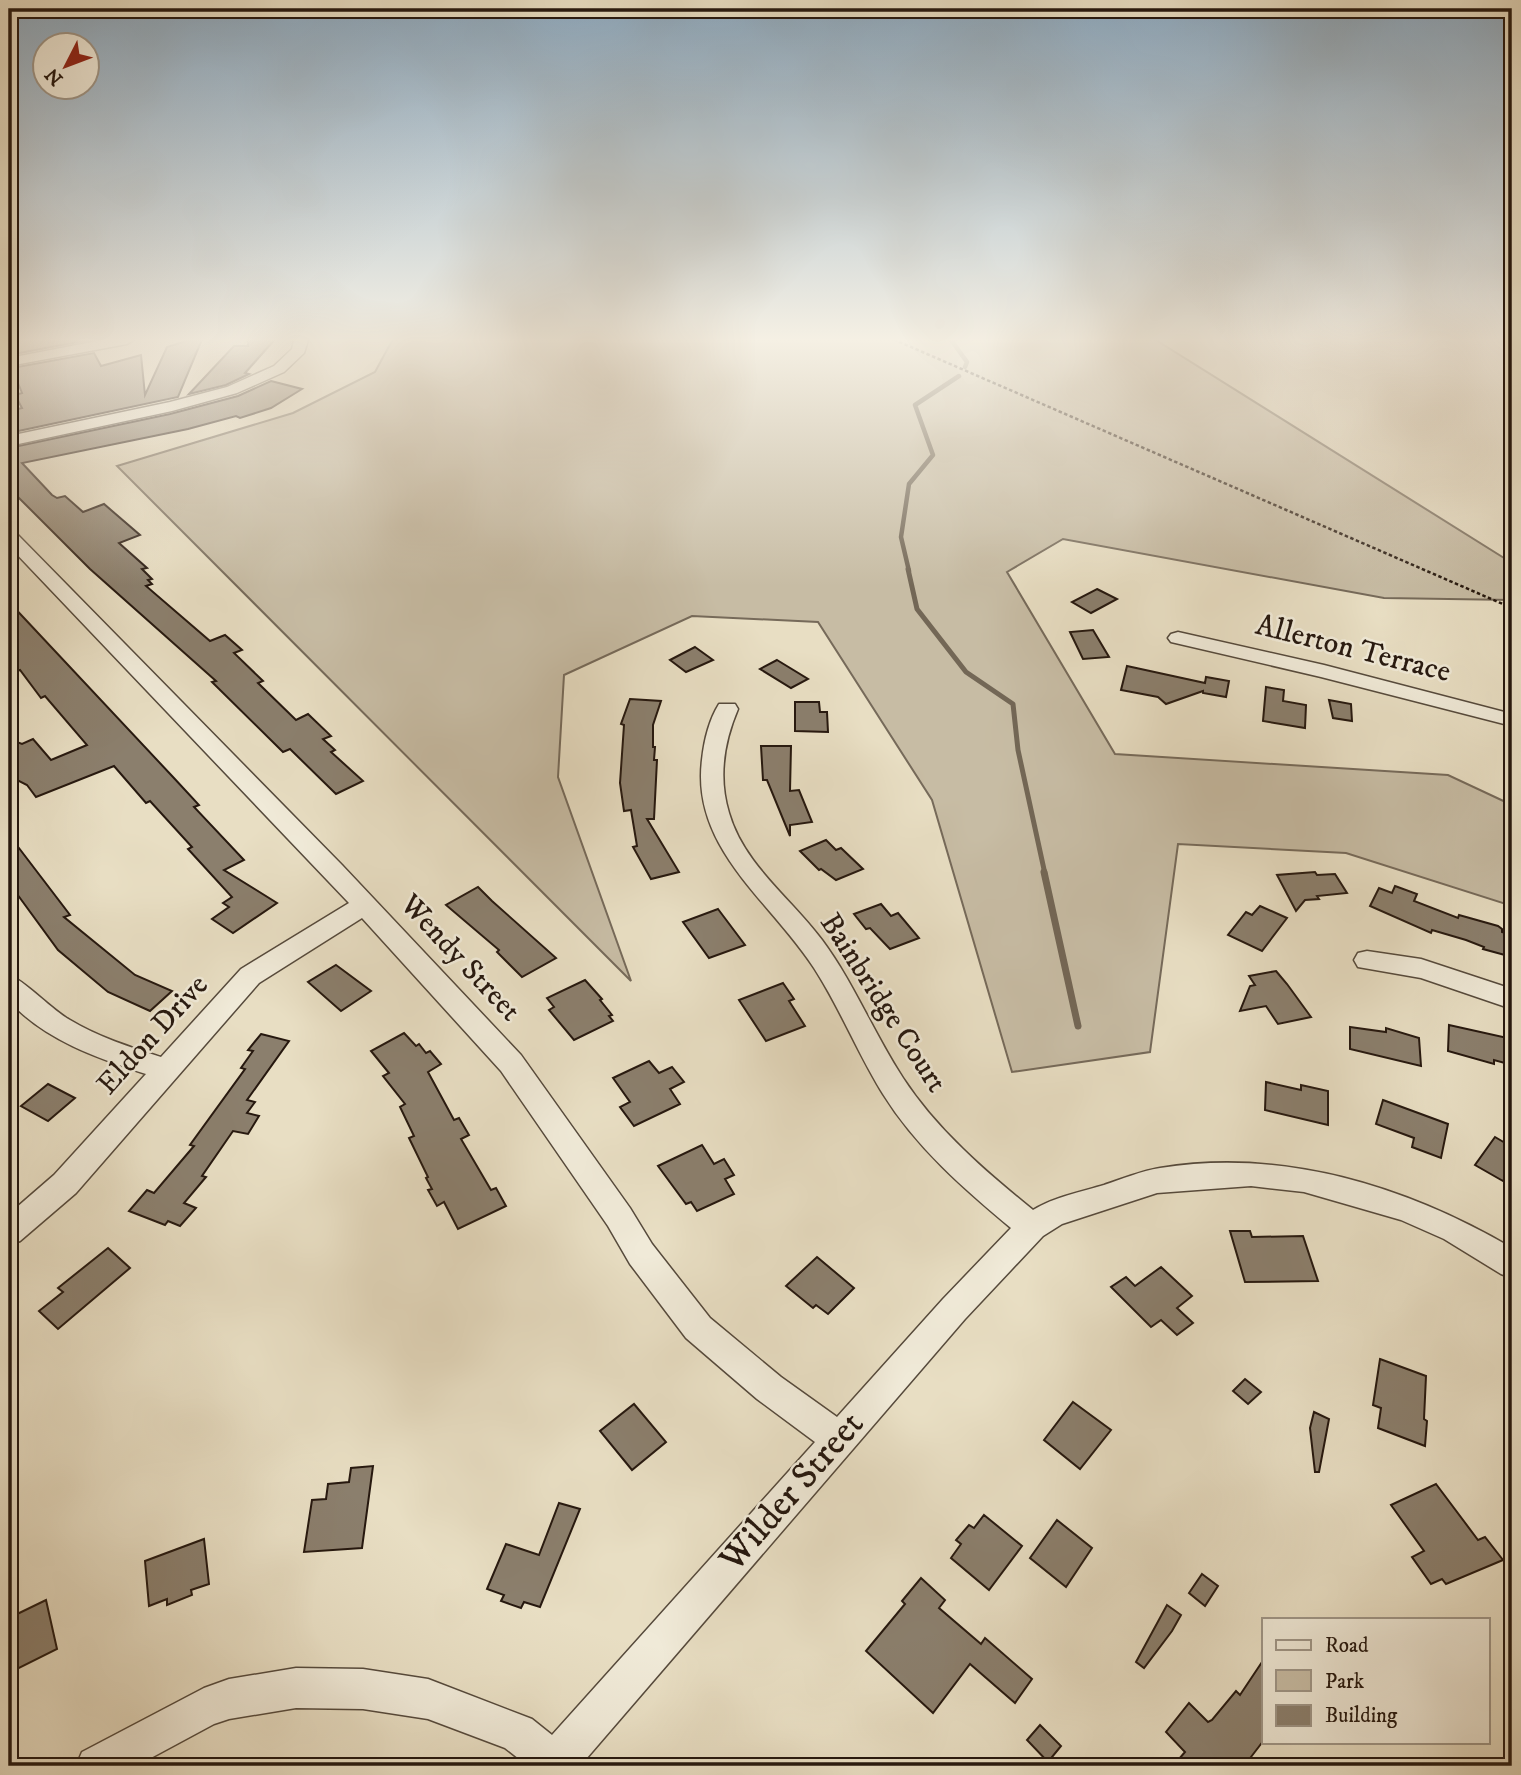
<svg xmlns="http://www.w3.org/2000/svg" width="1521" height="1775" viewBox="0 0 1521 1775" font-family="'IM FELL DW Pica',serif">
  <rect width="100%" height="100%" fill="#e8dec3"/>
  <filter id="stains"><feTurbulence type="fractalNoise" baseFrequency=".00286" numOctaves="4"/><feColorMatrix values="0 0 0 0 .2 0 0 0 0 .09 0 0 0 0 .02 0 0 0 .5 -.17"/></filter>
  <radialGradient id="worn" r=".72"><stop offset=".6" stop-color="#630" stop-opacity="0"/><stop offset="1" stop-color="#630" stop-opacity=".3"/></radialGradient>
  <path fill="#c7bca4" stroke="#766a5a" stroke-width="2" d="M394,337H1151L1512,563V600L1384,598L1063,539L1007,572L1115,754L1448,775L1512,805V906L1346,853L1178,844L1150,1052L1012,1072L932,800L818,622L692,616L564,675L558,777L631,981L117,466L293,413L375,372Z"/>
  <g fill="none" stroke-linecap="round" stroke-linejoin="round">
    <g stroke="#736756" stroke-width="4.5">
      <path d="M949,337L967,362L965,367"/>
      <path d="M909,571L901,537L909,484L933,455L915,405L959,376"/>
    </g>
    <path stroke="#736756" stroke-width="5" d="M908,569L917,609L966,672L1013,704L1018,750L1045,874"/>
    <path stroke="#736756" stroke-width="7" d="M1044,872L1078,1026"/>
  </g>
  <g fill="#8b7f6d" stroke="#26180f" stroke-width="2">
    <path d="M29,337H87L88,340L9,355V341Z"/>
    <path d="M199,337H203L178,397L9,433V411L22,408L15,395L22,393L12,368L94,353L101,366L141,355L145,395L167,347Z"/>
    <path d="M248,337H277L245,373L249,374L226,385L189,394L234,346H248Z"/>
    <path d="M271,381L302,389L271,408L240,418L236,416L188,429L22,463L52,495L57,498L65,496L83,512L104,504L140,535L119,543L147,568L142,569L152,579L148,580L152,584L146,586L210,641L225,635L242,650L234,653L263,681L258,683L296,720L308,714L331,736L323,739L335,750L331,752L363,781L336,794L290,749L283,752L212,682L216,681L90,569L9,488V448L170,414L238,396Z"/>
    <path d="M1097,589L1117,599L1091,613L1072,602Z"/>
    <path d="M9,602L173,777L199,805L194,807L244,860L224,870L277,903L233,933L212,919L229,907L223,903L232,897L188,849L192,847L150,801L146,803L114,766L36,797L27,785L9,776V739L22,744L33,739L51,760L87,745L45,696L41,698L20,670L9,674Z"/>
    <path d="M1093,630L1109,657L1083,659L1070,632Z"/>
    <path d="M695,647L713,660L686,672L670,660Z"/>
    <path d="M777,660L808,679L791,688L760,669Z"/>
    <path d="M1127,666L1205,683L1206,677L1229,681L1226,697L1203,693V691L1166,704L1158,697L1121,690Z"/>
    <path d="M1266,687L1284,690L1283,701L1306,705L1305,728L1263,721Z"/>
    <path d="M630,699L661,701L653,725V747H655L654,760H657L654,819H647L679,872L651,879L633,847L637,846L631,810L624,811L620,783L624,725L621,724Z"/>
    <path d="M1329,700L1351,704L1352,721L1333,718Z"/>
    <path d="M795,702H819L820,712H827L828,732L795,731Z"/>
    <path d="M761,746H791L790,791L799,790L812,822L790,825V836L767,780H763Z"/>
    <path d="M9,835L70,915L64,917L135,975L172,991L150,1011L108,992L58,950L9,883Z"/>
    <path d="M826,840L836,850L841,848L863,869L836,880L821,869L819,870L800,851Z"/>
    <path d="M1315,872L1317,875L1335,874L1347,893L1317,896L1319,899L1305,900L1296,911L1277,875Z"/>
    <path d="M1395,886L1417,894L1414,901L1458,918L1459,915L1498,926L1502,929V932L1512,935V957L1483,949L1484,947L1466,940L1432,930L1431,933L1370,906L1379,888L1392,893Z"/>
    <path d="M478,887L492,901L556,958L522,977L497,952L499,950L446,905Z"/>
    <path d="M881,904L891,916L898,913L919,938L890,949L870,928L866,929L854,914Z"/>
    <path d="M1260,906L1287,918L1262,951L1228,935L1246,912L1252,915Z"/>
    <path d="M718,909L745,945L709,958L683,922Z"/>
    <path d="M336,965L371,991L341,1011L308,982Z"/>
    <path d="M1276,971L1287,984L1311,1017L1278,1024L1266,1006L1240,1011L1250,986L1255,985L1249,976Z"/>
    <path d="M585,980L602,999L600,1000L612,1015L609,1016L613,1021L574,1040L549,1010L554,1007L547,998Z"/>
    <path d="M783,983L794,999L789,1001L805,1026L766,1041L739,1000Z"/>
    <path d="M1449,1025L1512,1039V1065L1494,1060V1064L1448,1051Z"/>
    <path d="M1350,1027L1386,1032V1028L1419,1038L1421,1066L1350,1049Z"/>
    <path d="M404,1033L416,1046L419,1044L426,1053L430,1051L441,1064L428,1072L454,1120L459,1118L469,1135L461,1139L491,1190L496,1188L506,1206L458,1229L444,1202L437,1206L428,1190L432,1189L426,1178L428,1177L409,1138L414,1136L400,1107L405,1104L383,1076L389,1073L371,1051Z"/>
    <path d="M261,1034L289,1041L247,1100L255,1102L247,1113L259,1116L248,1134L233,1131L202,1176L206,1177L184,1203L196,1208L180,1226L168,1221L165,1225L129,1211L147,1190L154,1193L194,1146L190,1145L245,1069L241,1068L253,1051L248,1050Z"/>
    <path d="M649,1061L659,1073L672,1067L684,1082L670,1089L680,1104L634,1126L620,1107L630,1102L613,1078Z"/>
    <path d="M1266,1082L1301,1090V1085L1328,1091V1125L1265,1110Z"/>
    <path d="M48,1084L75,1098L48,1121L21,1106Z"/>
    <path d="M1383,1100L1448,1124L1441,1158L1412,1147L1414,1138L1376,1124Z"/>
    <path d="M1495,1137L1512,1147V1168L1503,1181L1475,1165Z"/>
    <path d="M702,1145L714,1164L724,1159L734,1175L725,1179L734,1194L697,1211L691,1202L686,1204L658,1166Z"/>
    <path d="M1230,1231H1250L1252,1237L1303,1236L1318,1281L1245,1282Z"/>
    <path d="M108,1248L130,1268L58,1329L39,1311L63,1292L58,1288Z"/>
    <path d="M817,1257L854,1288L828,1314L816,1305L813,1308L786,1286Z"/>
    <path d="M1161,1267L1192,1296L1177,1308L1193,1323L1177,1335L1161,1320L1151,1327L1111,1287L1126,1277L1135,1286Z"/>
    <path d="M1380,1359L1426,1376L1424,1419L1427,1421L1425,1446L1378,1428L1381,1408L1373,1405Z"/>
    <path d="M1245,1379L1261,1392L1248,1404L1233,1391Z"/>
    <path d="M1073,1402L1111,1430L1080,1469L1044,1440Z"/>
    <path d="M634,1404L666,1442L632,1470L600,1431Z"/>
    <path d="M1314,1412L1329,1419L1319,1472H1315L1310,1428Z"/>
    <path d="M373,1466L362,1548L304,1552L312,1500L326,1499L328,1484L349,1482L351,1468Z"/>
    <path d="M1436,1484L1478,1540L1485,1537L1503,1560L1446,1584L1442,1579L1431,1584L1412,1557L1424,1551L1391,1505Z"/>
    <path d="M559,1503L580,1509L540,1607L524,1602L521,1608L501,1601L504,1595L487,1589L506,1544L539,1555Z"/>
    <path d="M984,1515L1022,1546L989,1590L951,1558L961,1544L956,1540L969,1525L974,1528Z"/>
    <path d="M1057,1520L1092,1548L1066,1587L1030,1558Z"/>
    <path d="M204,1539L209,1584L191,1590L192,1595L167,1605V1599L149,1606L145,1561Z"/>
    <path d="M1202,1574L1218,1586L1205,1606L1189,1593Z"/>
    <path d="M921,1578L945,1600L939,1608L981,1644L985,1638L1032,1679L1015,1703L970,1664L933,1713L866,1651L905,1604L902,1601Z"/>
    <path d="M46,1600L57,1649L9,1673V1618Z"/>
    <path d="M1167,1605L1181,1615L1172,1631L1144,1668L1136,1662Z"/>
    <path d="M1264,1659V1740L1244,1766H1173L1185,1752L1166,1732L1189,1703L1208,1722L1212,1720L1236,1691L1240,1695Z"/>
    <path d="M1040,1725L1061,1746L1048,1762L1027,1740Z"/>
  </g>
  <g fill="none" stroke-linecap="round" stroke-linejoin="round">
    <defs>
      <g id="minor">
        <path d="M118,337H132L134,340L127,344L9,366V358Z"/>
        <path d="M295,337H309L304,353L284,372L237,393L172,411L9,446V436L170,402L227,387L274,366L292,349Z"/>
        <path d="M9,531L15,532L342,865L521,1055L630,1208L652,1244L710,1318L781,1377L837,1417L943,1299L1011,1228C964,1189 916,1147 883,1094C858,1054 840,1008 814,968C771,901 691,849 702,760C704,741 709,720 719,704H735L738,709C724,742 718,777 729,813C744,865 791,898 822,940C854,983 874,1034 903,1078C937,1130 985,1171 1033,1210C1054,1197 1081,1192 1104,1185C1122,1179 1141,1171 1160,1168C1283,1148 1406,1186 1512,1248V1278L1501,1274L1444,1239L1401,1220L1304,1192L1251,1186L1157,1193L1062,1224L1043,1236L965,1319L580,1766H528L505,1748L428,1719L363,1709L296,1708L229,1719L214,1724L136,1766H76L82,1752L204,1688L229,1679L296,1668L363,1669L428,1679L532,1719L552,1735L815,1442L757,1399L686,1338L630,1264L608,1226L501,1071L362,918L259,983L76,1193L20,1241L9,1245V1214L54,1175L146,1074C97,1058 45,1040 9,1001V975C24,980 52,1010 70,1020C98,1037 130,1047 161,1057L241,969L349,903L9,546Z"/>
        <path d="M1178,632L1324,665L1512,714V726L1321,677L1171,642L1168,638L1171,634Z"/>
        <path d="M1367,951L1421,959L1512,989V1009L1421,978L1358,967L1354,960L1358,953Z"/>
      </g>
    </defs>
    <use href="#minor" stroke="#564a3c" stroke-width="3"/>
    <path stroke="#26180f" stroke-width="2.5" stroke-dasharray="3.5 2.5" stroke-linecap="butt" d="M888,337L1512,608"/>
    <use href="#minor" fill="#f0ead8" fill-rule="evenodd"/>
  </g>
  <linearGradient id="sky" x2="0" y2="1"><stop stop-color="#8daac1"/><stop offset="0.58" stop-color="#f5f0e4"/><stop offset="1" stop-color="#f5f0e4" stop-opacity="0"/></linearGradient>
  <rect width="1521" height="586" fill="url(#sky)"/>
  <g text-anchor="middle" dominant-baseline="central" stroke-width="5" stroke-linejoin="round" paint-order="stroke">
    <g font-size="30" fill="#26180f" stroke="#f0ead8">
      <text transform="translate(1353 649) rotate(14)">Allerton Terrace</text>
      <text transform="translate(460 958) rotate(47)">Wendy Street</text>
      <text transform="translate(883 1003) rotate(57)">Bainbridge Court</text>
      <text transform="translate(153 1035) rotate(-48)">Eldon Drive</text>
    </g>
    <g font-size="37" fill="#26180f" stroke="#f0ead8">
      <text transform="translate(792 1492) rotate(-49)">Wilder Street</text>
    </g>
  </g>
  <rect width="1521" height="1775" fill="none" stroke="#e8dec3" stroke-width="35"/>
  <rect x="10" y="10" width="1500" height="1754" fill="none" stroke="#26180f" stroke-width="3.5"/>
  <rect x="18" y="18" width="1486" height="1740" fill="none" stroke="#26180f" stroke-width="2"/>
  <rect x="1262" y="1618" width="228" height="126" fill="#f0ead8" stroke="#9f9688" stroke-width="2"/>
  <rect x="1276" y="1640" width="35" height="10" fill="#f0ead8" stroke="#9f9688" stroke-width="2"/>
  <text x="1325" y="1652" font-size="21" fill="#26180f">Road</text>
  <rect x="1276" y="1670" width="35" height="21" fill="#c7bca4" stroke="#9f9688" stroke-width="2"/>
  <text x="1325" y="1688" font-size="21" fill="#26180f">Park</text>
  <rect x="1276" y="1705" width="35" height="21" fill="#8b7f6d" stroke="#9f9688" stroke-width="2"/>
  <text x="1325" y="1722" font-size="21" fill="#26180f">Building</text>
  <g transform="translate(66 66) rotate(228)"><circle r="33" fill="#f0ead8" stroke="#9f9688" stroke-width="2"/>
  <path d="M0-5L12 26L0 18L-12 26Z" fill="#8f2418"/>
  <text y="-10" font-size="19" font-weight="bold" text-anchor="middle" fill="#26180f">N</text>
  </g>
  <rect width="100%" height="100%" filter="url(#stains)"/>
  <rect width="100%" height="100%" fill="url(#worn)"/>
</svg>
